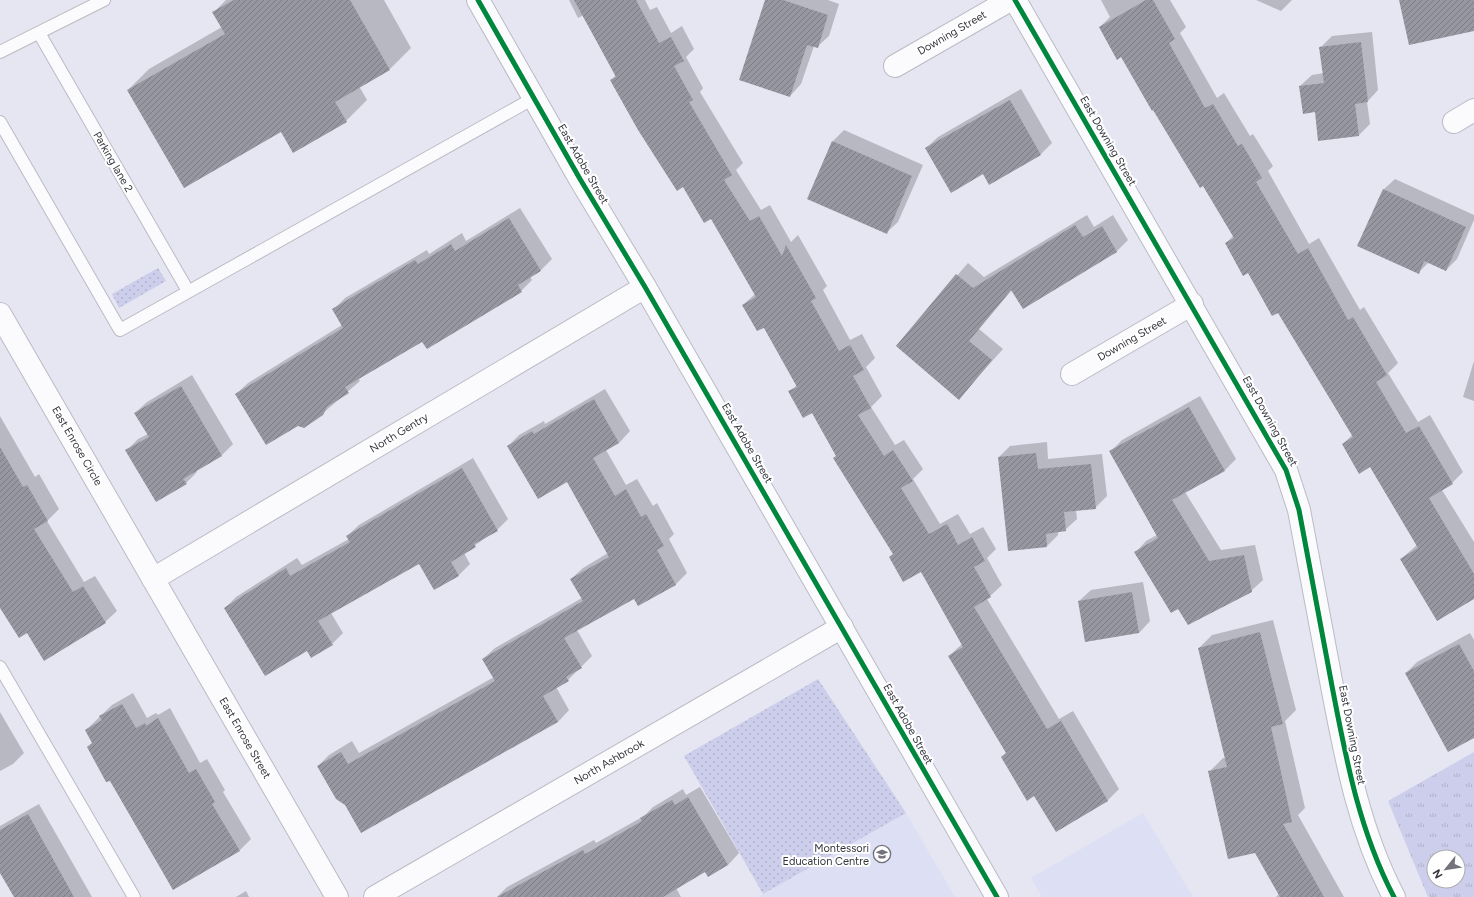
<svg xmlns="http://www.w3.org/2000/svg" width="1474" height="897" viewBox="0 0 1474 897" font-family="Figtree,sans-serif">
  <defs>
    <pattern id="grass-dots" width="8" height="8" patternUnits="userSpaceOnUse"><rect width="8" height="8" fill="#ccceeb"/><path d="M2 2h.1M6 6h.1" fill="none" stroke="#b0b2ca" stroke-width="1.8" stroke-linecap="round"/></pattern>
    <pattern id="park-tufts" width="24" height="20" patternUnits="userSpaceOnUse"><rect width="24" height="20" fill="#ccceeb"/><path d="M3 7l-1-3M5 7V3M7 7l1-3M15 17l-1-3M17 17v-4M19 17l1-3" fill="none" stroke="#b0b2ca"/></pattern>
    <pattern id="building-hatch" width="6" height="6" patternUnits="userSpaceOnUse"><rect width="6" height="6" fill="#9697a0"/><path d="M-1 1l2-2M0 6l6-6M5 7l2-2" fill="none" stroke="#7b7c84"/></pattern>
  </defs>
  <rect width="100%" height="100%" fill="#e5e6f2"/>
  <g fill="#dddff4">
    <path d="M906,813L955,897H758Z"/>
    <path d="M1143,813L1193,897H1042L1031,878Z"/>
  </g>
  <g fill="url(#grass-dots)">
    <path d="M158,268L166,281L119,308L112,294Z"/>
    <path d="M818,679L906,813L763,894L684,756Z"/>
  </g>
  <path fill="url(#park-tufts)" fill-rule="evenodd" d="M1474,752V897H1428L1388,801ZM1434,857H1458V881H1434Z"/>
  <g fill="#0003">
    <path d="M226,0H384L411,48L390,69L359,86L367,100L346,121L281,131L128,90L149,69L222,27L214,12Z"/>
    <path d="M569,0H645L650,10L657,7L671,33L682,26L694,49L686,57L703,88L700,92L743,163L736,170L761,210L770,205L791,242L798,235L827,286L823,290L850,340L862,334L875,358L866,367L882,396L871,407L895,445L904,440L923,469L913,479L940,524L958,514L970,534L983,527L996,549L987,558L1002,585L987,599L1059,719L1073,711L1119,789L1108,800L1056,831L1035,795L1002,757L1007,752L949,656L962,644L921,571L890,557L894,553L812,412L789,392L797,385L764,326L743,305L755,294L712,218L683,186L611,80L616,75L584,15L578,18Z"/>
    <path d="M767,0H828L839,4L829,36L817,47L814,46L801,84L790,96Z"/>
    <path d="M1101,0H1170L1186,27L1180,33L1217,98L1224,93L1250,136L1253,134L1273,166L1268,171L1309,244L1319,238L1360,310L1364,307L1398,363L1388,373L1418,422L1430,415L1463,472L1452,483L1442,490L1474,542V598L1401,559L1418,544L1371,466L1343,444L1352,435L1278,312L1226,243L1234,235L1122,56L1100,27L1110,17Z"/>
    <path d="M1256,0H1292L1281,11Z"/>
    <path d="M1372,32L1378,90L1367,102L1370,124L1359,135L1316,111L1300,86L1312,75L1324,73L1320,48L1332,36Z"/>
    <path d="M1021,89L1052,143L1041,154L984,173L926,148L938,137Z"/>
    <path d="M844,130L923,165L898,222L886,233L833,141Z"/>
    <path d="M1395,179L1474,215V220L1457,259L1446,270L1429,262L1418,273L1383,190Z"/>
    <path d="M520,208L552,259L541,270L530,276L532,280L521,291L422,341L358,378L360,381L322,414L236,394L248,383L342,325L333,310L345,298L427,250L429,254L462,233L466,241Z"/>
    <path d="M1087,215L1094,227L1113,215L1128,240L1117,251L1023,308L1012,290L979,329L1003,349L959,398L897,345L968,263L984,277Z"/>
    <path d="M1474,361V401L1463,397Z"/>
    <path d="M192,375L233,444L222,455L196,470L197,472L186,483L127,450L138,439L148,434L135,413L147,402Z"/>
    <path d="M605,389L630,431L619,443L606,450L626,485L637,479L653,506L657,503L674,534L669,539L687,573L676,584L638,605L634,597L577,630L592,656L568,680L556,687L569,710L558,722L346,804L318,766L329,755L352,741L359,753L494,677L483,659L495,648L582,598L571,579L583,568L608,553L568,480L508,446L519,435L544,421L545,424Z"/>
    <path d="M1200,396L1236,459L1225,470L1185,492L1221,550L1255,545L1263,580L1251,591L1178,607L1135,553L1146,541L1157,535L1111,451L1122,440Z"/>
    <path d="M0,416L35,477L39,474L59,509L47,521L84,582L95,576L117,611L105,622L27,631L0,606Z"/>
    <path d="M1047,442L1048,459L1102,454L1107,496L1095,508L1076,510L1077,519L1065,530L1058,531V535L1047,546L999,457L1010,446Z"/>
    <path d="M473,458L508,519L497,530L464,553L470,564L459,575L435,588L420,562L331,613L343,633L332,644L307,649L225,608L236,597L297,558L302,565L349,539L347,536L359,525Z"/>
    <path d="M1143,582L1150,621L1139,633L1079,601L1091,590Z"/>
    <path d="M1273,620L1296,710L1285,721L1305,808L1298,815L1344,897H1276L1279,894L1210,771L1223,758H1226L1199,648L1212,635Z"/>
    <path d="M1470,633L1474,640V737L1406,673L1417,662Z"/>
    <path d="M133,693L147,718L156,713L158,715L170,708L200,763L207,759L225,790L223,792L251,839L240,850L173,888L86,730L112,705Z"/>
    <path d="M0,712L24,753L13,764L0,771Z"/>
    <path d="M700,787L739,853L728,865L705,871L676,888L681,897H497L507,887L594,840L596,843L644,816L653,807L683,789L686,795Z"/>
    <path d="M39,804L92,897H15L0,871V826Z"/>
    <path d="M246,891L249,897H236Z"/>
  </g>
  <g fill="url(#building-hatch)">
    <path d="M234,0H350L390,70L335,102L347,122L293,153L281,132L184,188L127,90L225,34L212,12Z"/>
    <path d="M574,0H636L659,43L671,37L684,61L674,66L693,100L689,102L732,175L724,180L750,221L759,216L782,256L786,245L816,298L811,301L839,351L850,345L864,370L853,376L871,408L858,415L884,456L893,450L913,481L901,488L929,534L947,524L958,545L972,537L985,561L974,567L991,597L974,607L1047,729L1061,721L1108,801L1056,832L1034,796L1027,801L1001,757L1006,753L948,656L963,647L921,572L903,582L889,557L893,554L833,458L836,456L812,413L803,418L788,391L797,387L764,328L757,331L742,305L756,297L711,219L704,223L683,187L677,191L638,130L610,80L616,77Z"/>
    <path d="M765,0H783L828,15L818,48L807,45L790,97L739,80Z"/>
    <path d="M1146,0H1153L1175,39L1169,43L1205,108L1213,104L1238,146L1242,144L1262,178L1256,182L1298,254L1308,248L1348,320L1353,317L1387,375L1376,382L1406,433L1419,426L1453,484L1429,498L1474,574V599L1437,621L1400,559L1418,548L1370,467L1359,474L1342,444L1353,437L1278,313L1272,316L1248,273L1243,276L1225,243L1234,238L1203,186L1200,188L1153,110L1152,111L1121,57L1117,60L1099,27Z"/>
    <path d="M1399,0H1474V31L1409,45Z"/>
    <path d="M1361,42L1368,102L1355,104L1359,136L1318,141L1315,112L1303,114L1299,86L1324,83L1319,47Z"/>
    <path d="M1010,100L1041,155L989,185L983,174L951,193L925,148Z"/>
    <path d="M832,141L912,176L887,234L807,199Z"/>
    <path d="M1383,189L1466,227L1446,271L1424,261L1419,274L1357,246Z"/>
    <path d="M509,218L541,271L518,285L522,292L427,349L422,342L345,387L349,393L327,407L323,415L304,428L298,426L266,445L235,394L343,328L332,309L415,260L418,264L451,244L455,251Z"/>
    <path d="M1075,225L1083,237L1102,226L1117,252L1023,309L1011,290L969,341L992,360L959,400L896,346L956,274L973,288Z"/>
    <path d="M181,386L222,456L183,479L187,484L156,502L125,450L149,437L134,413Z"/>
    <path d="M594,399L619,443L593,458L615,496L626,489L641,517L646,514L664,546L657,550L676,585L638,606L634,599L564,638L582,668L566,677L569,681L543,696L558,722L361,833L345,805L336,799L317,766L341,752L348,764L495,681L482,659L583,601L570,579L609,557L567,482L538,499L507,446L532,431L534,434Z"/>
    <path d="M1189,407L1225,471L1172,500L1209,561L1244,555L1252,592L1188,625L1178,609L1171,613L1134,552L1158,538L1109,451Z"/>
    <path d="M0,447L23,487L27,485L48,521L34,529L73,592L83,586L106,623L44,661L27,633L19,638L0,608Z"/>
    <path d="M1036,453L1038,469L1091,464L1096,509L1064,512L1066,531L1046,534L1047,547L1008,551L998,457Z"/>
    <path d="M462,468L498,531L474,544L476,547L451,562L459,576L434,590L419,564L318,621L333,645L311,658L307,651L265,676L224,608L286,568L290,576L350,542L346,536Z"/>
    <path d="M1132,592L1139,633L1085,642L1078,601Z"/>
    <path d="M1260,632L1283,724L1271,727L1292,822L1283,824L1324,897H1280L1255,853L1228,859L1208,771L1227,767L1198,648Z"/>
    <path d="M1459,644L1474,671V738L1448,752L1405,673Z"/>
    <path d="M122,704L136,728L145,723L146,726L158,718L189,773L196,769L215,802L212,804L240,851L173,890L110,781L106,782L87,747L92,743L85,730L102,720L99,716Z"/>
    <path d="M688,797L728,865L708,877L705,872L663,897H497L583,850L585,854L642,821L640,818L672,800L675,805Z"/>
    <path d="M28,814L74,897H14L0,873V830Z"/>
  </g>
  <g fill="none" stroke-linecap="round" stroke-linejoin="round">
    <defs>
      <g id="lane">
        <path d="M39,33L188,291"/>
        <path d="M0,52L104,0"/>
        <path d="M0,122L120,330L534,98"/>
        <path d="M0,667L134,897"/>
      </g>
      <g id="street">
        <path d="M1015,0L1286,470L1299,510C1310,569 1321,627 1332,686C1346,759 1359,830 1394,897"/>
        <path d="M895,66L1010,0"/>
        <path d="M1454,122L1474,110"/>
        <path d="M0,314L337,897"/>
        <path d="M1072,374L1192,304"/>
        <path d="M153,579L645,287"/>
        <path d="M375,897L842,627"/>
      </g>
      <path id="secondary" d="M478,0L580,179L645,287L997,897"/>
    </defs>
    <use href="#lane" stroke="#babbc4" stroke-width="14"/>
    <use href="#street" stroke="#babbc4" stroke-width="24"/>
    <use href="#secondary" stroke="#babbc4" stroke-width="24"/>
    <use href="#lane" stroke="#fbfbfd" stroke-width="12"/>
    <use href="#street" stroke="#fbfbfd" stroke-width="22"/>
    <use href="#secondary" stroke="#fbfbfd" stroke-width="22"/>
    <defs>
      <g id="cycleway">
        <path d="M478,0L580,179L645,287L997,897"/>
        <path d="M1015,0L1286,470L1299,510C1310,569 1321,627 1332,686C1346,759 1359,830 1394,897"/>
      </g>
    </defs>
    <use href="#cycleway" stroke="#fff" stroke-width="8"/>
    <use href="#cycleway" stroke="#00873e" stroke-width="5"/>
  </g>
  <defs>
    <symbol id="school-ring" viewBox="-11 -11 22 22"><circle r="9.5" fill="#fff" stroke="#72737c" stroke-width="1.5"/><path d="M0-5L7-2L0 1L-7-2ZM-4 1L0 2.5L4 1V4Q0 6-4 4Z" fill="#72737c"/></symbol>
  </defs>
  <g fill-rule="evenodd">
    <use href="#school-ring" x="872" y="844" width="20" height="20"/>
  </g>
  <g text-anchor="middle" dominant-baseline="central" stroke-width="4" stroke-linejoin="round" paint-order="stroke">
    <g font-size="11" fill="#34353d" stroke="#fff">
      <text transform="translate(952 33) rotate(-30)">Downing Street</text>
      <text transform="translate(1108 141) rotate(60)">East Downing Street</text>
      <text transform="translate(113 162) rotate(60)">Parking lane 2</text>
      <text transform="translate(583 164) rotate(60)">East Adobe Street</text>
      <text transform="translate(1132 339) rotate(-30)">Downing Street</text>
      <text transform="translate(1270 421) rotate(61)">East Downing Street</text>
      <text transform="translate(399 433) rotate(-31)">North Gentry</text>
      <text transform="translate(747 443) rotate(60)">East Adobe Street</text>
      <text transform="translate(77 446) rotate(60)">East Enrose Circle</text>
      <text transform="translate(908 724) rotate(61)">East Adobe Street</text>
      <text transform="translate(1352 735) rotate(79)">East Downing Street</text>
      <text transform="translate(245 738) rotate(60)">East Enrose Street</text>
      <text transform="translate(609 762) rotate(-30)">North Ashbrook</text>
    </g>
    <g font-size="11" fill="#34353d" stroke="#fff" text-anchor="end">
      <text x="869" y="848">Montessori<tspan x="869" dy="13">Education Centre</tspan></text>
    </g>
  </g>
  <g transform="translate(1446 869) rotate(240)"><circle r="19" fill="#ffffff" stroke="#aeaeb1"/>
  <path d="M0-3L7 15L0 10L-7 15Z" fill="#72737c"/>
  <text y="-6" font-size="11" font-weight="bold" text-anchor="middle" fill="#34353d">N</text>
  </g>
</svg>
